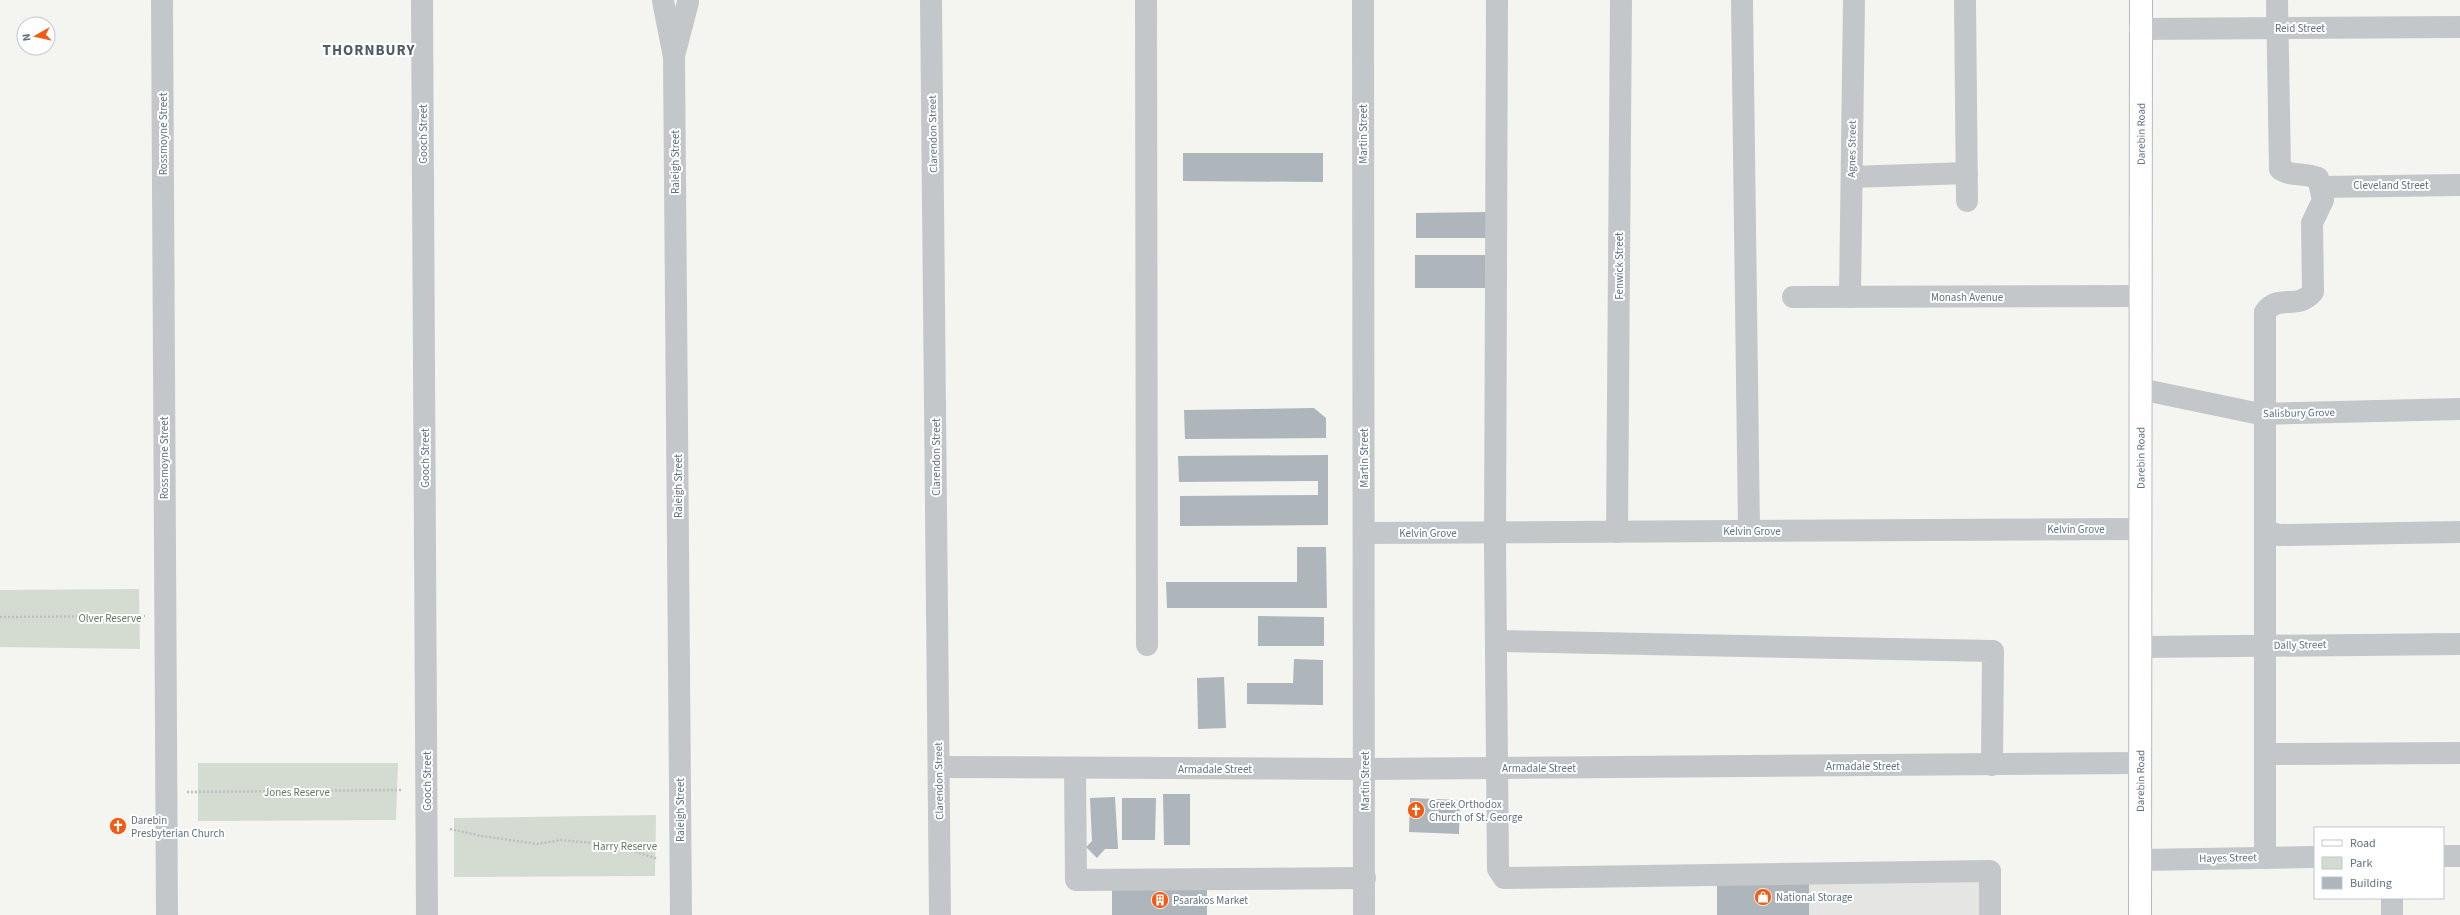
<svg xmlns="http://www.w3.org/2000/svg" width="2460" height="915" viewBox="0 0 2460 915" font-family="'Source Sans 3',sans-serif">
  <rect width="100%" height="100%" fill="#f4f5f0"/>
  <path fill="#e5e6e4" d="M1990,871L1989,915H1809V878Z"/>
  <g fill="#d4dcd1">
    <path d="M139,589L140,649L0,647V590Z"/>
    <path d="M198,763H398L396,820L198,821Z"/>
    <path d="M656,815L655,876L454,877V818Z"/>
  </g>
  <g fill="#aeb5bb">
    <path d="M1183,153H1323V182L1183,181Z"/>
    <path d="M1491,212V238H1416V213Z"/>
    <rect x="1415" y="255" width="75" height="33"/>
    <path d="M1314,408L1326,418V438L1185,439L1184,410Z"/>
    <path d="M1328,455V525L1180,526V496L1318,495V481L1179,482L1178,456Z"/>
    <path d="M1297,547H1326L1327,608H1167L1166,582H1297Z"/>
    <path d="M1258,616L1324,617V646H1258Z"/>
    <path d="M1294,659L1323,660V705L1247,704V683H1293Z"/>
    <path d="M1224,677L1226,728L1198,729L1197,678Z"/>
    <path d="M1163,794H1190V845H1164Z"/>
    <path d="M1115,797L1118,849H1105L1097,858L1086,847L1092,841L1090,798Z"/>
    <path d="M1122,798H1156L1155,840H1122Z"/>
    <path d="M1410,798L1460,800L1459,834L1409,832Z"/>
    <path d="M1809,878V915H1717V879Z"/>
    <path d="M1207,885V915H1112V886Z"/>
  </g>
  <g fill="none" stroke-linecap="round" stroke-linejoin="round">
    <defs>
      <g id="major">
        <path id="s1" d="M2140,915L2141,0"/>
      </g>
    </defs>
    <use href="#major" stroke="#b6babe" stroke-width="24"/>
    <g stroke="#bdbec1" stroke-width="2.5" stroke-dasharray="2 2" stroke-linecap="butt">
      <path d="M0,617L145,616"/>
      <path d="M187,792L401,790"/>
      <path d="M450,829L482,836L537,844L561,840L614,845L658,859"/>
    </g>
    <g stroke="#c3c7ca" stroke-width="22">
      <path d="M162,0L167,915"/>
      <path d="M422,0L427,915"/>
      <path d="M931,0L940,915"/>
      <path d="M1146,0L1147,645"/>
      <path d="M1363,0L1364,915"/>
      <path d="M1497,0L1495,546L1498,869L1504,878L1990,871V915"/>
      <path d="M1742,0L1749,531"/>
      <path d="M1965,0L1967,201"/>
      <path d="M663,1L674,57L681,915"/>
      <path d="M2140,29L2460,27"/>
      <path d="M675,52L688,2"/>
      <path d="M1852,177L1967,173"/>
      <path d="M2321,187L2460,185"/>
      <path d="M1793,297L2140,296"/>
      <path d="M1850,297L1854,0"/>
      <path d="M2140,389L2260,414L2460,409"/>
      <path d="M2266,531L2279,535L2460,532"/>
      <path d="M1617,532L1621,0"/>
      <path d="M1364,533L2140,529"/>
      <path d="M1496,641L1993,651L1992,765"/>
      <path d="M2140,647L2460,644"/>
      <path d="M2265,754L2460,753"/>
      <path d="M939,767L1365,769L2139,763"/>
      <path d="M1075,768L1076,880L1365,878"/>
      <path d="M2443,856H2460"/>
      <path d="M2265,858V312C2279,293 2297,311 2313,292L2312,223L2323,200L2318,178C2306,173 2288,176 2280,169L2277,0"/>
      <path d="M2141,860L2315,857"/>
      <path d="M2392,898V915"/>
    </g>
    <use href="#major" stroke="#fff" stroke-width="22"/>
  </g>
  <defs>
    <symbol id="church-disc" viewBox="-11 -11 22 22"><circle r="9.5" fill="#f15b14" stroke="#fff"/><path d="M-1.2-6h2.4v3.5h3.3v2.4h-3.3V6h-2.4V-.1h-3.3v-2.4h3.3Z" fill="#fff"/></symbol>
    <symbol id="shop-disc" viewBox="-11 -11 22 22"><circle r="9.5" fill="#f15b14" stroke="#fff"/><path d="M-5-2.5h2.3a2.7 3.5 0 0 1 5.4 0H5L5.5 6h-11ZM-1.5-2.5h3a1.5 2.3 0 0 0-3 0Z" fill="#fff"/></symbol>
    <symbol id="building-disc" viewBox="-11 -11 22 22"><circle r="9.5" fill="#f15b14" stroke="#fff"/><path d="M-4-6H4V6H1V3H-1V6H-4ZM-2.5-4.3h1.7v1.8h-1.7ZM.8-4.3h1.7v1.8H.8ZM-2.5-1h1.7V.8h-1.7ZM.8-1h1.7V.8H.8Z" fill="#fff"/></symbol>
  </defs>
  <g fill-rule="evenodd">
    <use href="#church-disc" x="1406" y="800" width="20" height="20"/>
    <use href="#church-disc" x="108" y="816" width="20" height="20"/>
    <use href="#shop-disc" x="1753" y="887" width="20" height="20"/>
    <use href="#building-disc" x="1150" y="890" width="20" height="20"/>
  </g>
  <g text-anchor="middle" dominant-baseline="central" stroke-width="4" stroke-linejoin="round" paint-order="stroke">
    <g font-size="11" fill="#617184" stroke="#fff">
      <text x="2300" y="28">Reid Street</text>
      <text transform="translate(163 134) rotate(-90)">Rossmoyne Street</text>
      <text transform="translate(423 134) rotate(-90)">Gooch Street</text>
      <text transform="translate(933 134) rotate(-91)">Clarendon Street</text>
      <text transform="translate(1363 134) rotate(-90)">Martin Street</text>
      <text stroke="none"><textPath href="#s1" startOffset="781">Darebin Road</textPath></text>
      <text transform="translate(1852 149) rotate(-89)">Agnes Street</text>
      <text transform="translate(675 162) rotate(-90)">Raleigh Street</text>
      <text x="2391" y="185">Cleveland Street</text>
      <text transform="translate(1619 266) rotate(-90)">Fenwick Street</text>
      <text x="1967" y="297">Monash Avenue</text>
      <text transform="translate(2299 413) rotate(-1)">Salisbury Grove</text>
      <text transform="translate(936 457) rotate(-90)">Clarendon Street</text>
      <text transform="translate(164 458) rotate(-90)">Rossmoyne Street</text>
      <text transform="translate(425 458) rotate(-90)">Gooch Street</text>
      <text transform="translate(1364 458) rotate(-90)">Martin Street</text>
      <text stroke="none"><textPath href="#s1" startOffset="457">Darebin Road</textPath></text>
      <text transform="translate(678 486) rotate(-90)">Raleigh Street</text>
      <text x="2076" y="529">Kelvin Grove</text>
      <text x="1752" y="531">Kelvin Grove</text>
      <text x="1428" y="533">Kelvin Grove</text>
      <text transform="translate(2300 645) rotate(-1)">Dally Street</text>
      <text x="1863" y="766">Armadale Street</text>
      <text x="1539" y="768">Armadale Street</text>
      <text x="1215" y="769">Armadale Street</text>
      <text transform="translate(427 781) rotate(-90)">Gooch Street</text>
      <text transform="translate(939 781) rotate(-91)">Clarendon Street</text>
      <text transform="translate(1365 781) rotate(-90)">Martin Street</text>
      <text stroke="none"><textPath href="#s1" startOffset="134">Darebin Road</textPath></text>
      <text transform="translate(680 810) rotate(-90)">Raleigh Street</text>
      <text transform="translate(2228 858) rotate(-1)">Hayes Street</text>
    </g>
    <g font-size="11" fill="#637a60" stroke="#fff">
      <text x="110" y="618">Olver Reserve</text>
      <text x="297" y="792">Jones Reserve</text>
      <text x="625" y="846">Harry Reserve</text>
    </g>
    <g font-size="11" fill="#617184" stroke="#fff" text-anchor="start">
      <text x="1429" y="804">Greek Orthodox<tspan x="1429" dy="13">Church of St. George</tspan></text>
      <text x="131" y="820">Darebin<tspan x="131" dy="13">Presbyterian Church</tspan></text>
      <text x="1776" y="897">National Storage</text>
      <text x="1173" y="900">Psarakos Market</text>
    </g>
    <g font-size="15" font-weight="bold" letter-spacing="1" fill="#4f5b68" stroke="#fff">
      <text x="369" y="50">THORNBURY</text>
    </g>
  </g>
  <rect x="2314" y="827" width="130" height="72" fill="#ffffff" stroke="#c0c6ce"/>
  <rect x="2322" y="840" width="20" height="6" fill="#ffffff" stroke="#c0c6ce"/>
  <text x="2350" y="847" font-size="12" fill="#617184">Road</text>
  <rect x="2322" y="857" width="20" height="12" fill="#d4dcd1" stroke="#c0c6ce"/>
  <text x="2350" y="867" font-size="12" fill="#617184">Park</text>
  <rect x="2322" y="877" width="20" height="12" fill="#aeb5bb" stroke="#c0c6ce"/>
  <text x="2350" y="887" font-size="12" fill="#617184">Building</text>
  <g transform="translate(36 36) rotate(262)"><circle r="19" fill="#ffffff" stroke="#c0c6ce"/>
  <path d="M0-3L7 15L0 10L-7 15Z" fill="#f15b14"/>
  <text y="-6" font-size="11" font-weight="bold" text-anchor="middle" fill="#617184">N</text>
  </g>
</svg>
